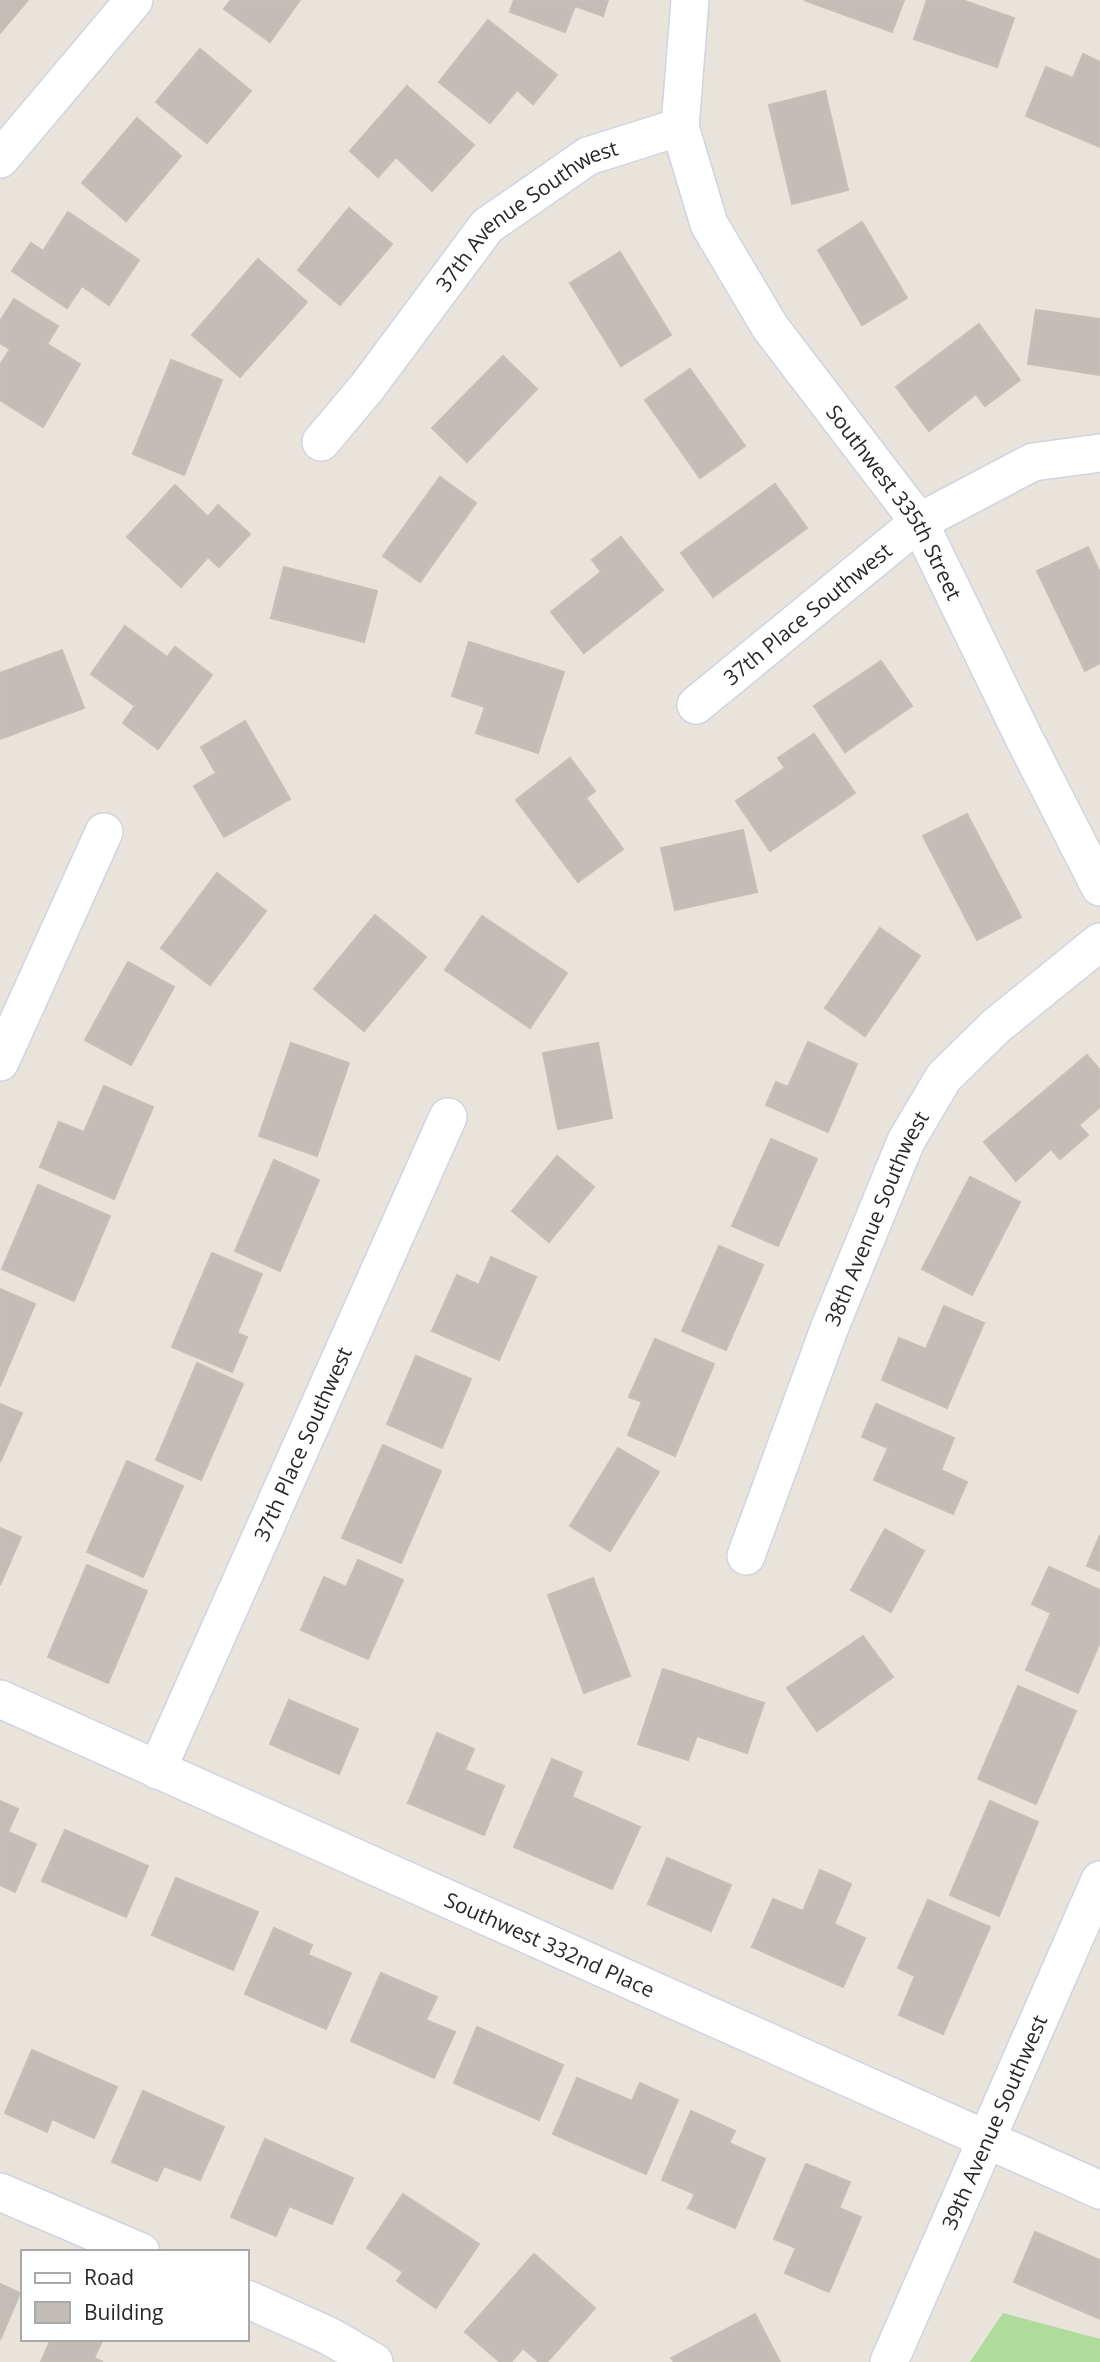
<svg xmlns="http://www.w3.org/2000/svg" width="1100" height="2362" viewBox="0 0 1100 2362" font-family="'Open Sans',sans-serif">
  <rect width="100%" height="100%" fill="#e9e4db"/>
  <path fill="#afdb9d" d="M1003,2313L1100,2339V2362H970Z"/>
  <g fill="#c2beb7" stroke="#c4c0b5" stroke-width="2">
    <path d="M0,0H28L0,33Z"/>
    <path d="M231,0H300L270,42L224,9Z"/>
    <path d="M514,0H608L603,16L575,6L565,32L510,12Z"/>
    <path d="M804,0H904L892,32Z"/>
    <path d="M927,0H962L1014,18L997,67L914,39Z"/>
    <path d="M488,20L557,75L533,104L517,90L490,123L439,82Z"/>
    <path d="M200,49L251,91L207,143L156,102Z"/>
    <path d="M1083,54L1100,62V147L1026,116L1046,67L1073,78Z"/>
    <path d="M407,86L474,145L432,191L396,157L378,177L350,151Z"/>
    <path d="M825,91L848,190L792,204L769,105Z"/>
    <path d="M137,118L181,156L126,221L82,183Z"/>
    <path d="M349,208L392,244L340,305L298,270Z"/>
    <path d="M68,212L139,260L109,305L82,286L67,308L12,271L31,243L43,251Z"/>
    <path d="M862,222L907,298L862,325L818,250Z"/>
    <path d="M620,252L671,335L621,366L570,283Z"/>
    <path d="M258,259L307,302L240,377L192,335Z"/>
    <path d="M14,299L58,326L47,344L80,364L43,427L0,400V365L10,349L0,343V321Z"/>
    <path d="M1036,310L1100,319V375L1028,364Z"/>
    <path d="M979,324L1020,380L985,406L976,394L929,431L896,387Z"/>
    <path d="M503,356L537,389L467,462L432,428Z"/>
    <path d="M171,360L222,380L184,475L133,454Z"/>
    <path d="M690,369L745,446L700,478L645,400Z"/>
    <path d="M440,477L476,503L420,582L383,556Z"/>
    <path d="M775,484L807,528L713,597L681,553Z"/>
    <path d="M175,485L208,517L218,505L250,534L219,567L208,557L181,587L127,537Z"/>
    <path d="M621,537L663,590L584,653L551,612L601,572L592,560Z"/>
    <path d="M1088,547L1100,573V663L1085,671L1037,571Z"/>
    <path d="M284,567L377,591L364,642L271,618Z"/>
    <path d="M125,626L167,657L175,647L212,675L158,749L123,723L135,706L91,674Z"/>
    <path d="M469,642L564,672L538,753L476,733L485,707L452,696Z"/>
    <path d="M62,650L84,708L0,739V673Z"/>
    <path d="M881,661L912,706L845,752L814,706Z"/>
    <path d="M245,721L290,799L224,837L194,786L216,773L201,747Z"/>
    <path d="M814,734L855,793L770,851L736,801L785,768L778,758Z"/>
    <path d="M570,758L595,791L586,798L623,849L578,882L516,800Z"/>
    <path d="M967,814L1021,917L977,940L923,836Z"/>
    <path d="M743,830L757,892L675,910L661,848Z"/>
    <path d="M217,873L266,911L210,985L161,948Z"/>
    <path d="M375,915L426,957L364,1031L314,989Z"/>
    <path d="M482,916L567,973L530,1028L445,970Z"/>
    <path d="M880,928L920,956L865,1036L825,1008Z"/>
    <path d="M128,962L174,987L131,1065L85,1040Z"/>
    <path d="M808,1042L857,1064L828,1132L766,1105L776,1082L788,1087Z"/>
    <path d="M291,1043L349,1063L317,1156L259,1136Z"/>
    <path d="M598,1043L612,1118L558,1129L543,1053Z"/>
    <path d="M1087,1055L1100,1070V1107L1079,1125L1088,1135L1060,1159L1051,1149L1016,1181L984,1142Z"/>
    <path d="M104,1086L153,1107L114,1199L40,1167L59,1122L84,1132Z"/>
    <path d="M771,1139L817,1159L778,1246L732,1226Z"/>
    <path d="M557,1156L594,1187L549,1242L512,1211Z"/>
    <path d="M274,1160L319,1180L280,1271L235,1251Z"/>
    <path d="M970,1177L1020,1202L972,1295L922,1269Z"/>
    <path d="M38,1185L110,1216L74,1301L2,1269Z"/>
    <path d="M719,1246L763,1265L726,1350L682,1331Z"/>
    <path d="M212,1253L262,1274L237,1333L247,1337L232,1372L172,1347Z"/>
    <path d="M491,1257L536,1277L499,1360L432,1331L457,1275L479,1285Z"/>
    <path d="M0,1289L35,1304L0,1386Z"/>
    <path d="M944,1306L984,1323L947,1408L882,1380L899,1338L926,1349Z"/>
    <path d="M655,1339L714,1364L675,1456L628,1435L642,1402L629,1397Z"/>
    <path d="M416,1356L471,1379L442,1448L387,1424Z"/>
    <path d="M197,1363L243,1384L201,1480L156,1460Z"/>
    <path d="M0,1404L22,1413L0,1462Z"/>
    <path d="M876,1404L954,1438L941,1470L967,1482L953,1514L874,1480L888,1448L862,1437Z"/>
    <path d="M383,1445L441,1471L401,1563L342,1538Z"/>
    <path d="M618,1448L659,1472L610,1551L570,1526Z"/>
    <path d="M127,1461L183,1486L143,1577L87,1552Z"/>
    <path d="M0,1528L21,1537L0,1585Z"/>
    <path d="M885,1529L924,1551L891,1612L851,1590Z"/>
    <path d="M1100,1535V1571L1087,1566Z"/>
    <path d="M358,1560L403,1580L368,1659L301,1630L324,1577L346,1587Z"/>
    <path d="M87,1565L147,1591L108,1683L48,1657Z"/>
    <path d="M1049,1567L1100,1590V1642L1078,1693L1026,1670L1051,1613L1032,1604Z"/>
    <path d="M593,1578L630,1676L584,1693L548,1595Z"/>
    <path d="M863,1636L893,1677L817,1731L787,1688Z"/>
    <path d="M663,1669L764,1703L747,1753L697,1736L688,1760L638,1744Z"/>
    <path d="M1018,1686L1076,1711L1036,1804L978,1779Z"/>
    <path d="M289,1700L358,1729L339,1774L270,1744Z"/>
    <path d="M437,1733L474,1749L465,1770L504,1786L484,1835L408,1803Z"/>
    <path d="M552,1759L582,1772L572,1797L640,1827L612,1889L514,1847Z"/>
    <path d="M0,1801L18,1809L8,1832L36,1844L15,1892L0,1885Z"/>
    <path d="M990,1801L1038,1822L999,1916L950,1895Z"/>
    <path d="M65,1830L148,1866L126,1917L42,1881Z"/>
    <path d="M667,1858L731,1885L711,1931L648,1904Z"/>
    <path d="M820,1870L851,1884L834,1924L865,1938L843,1987L752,1947L773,1899L803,1911Z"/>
    <path d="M176,1878L258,1912L233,1970L152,1935Z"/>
    <path d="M928,1900L990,1927L943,2034L899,2015L915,1976L898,1968Z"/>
    <path d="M274,1928L312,1945L308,1955L351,1973L326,2029L245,1994Z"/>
    <path d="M381,1973L437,1997L426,2020L455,2032L434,2078L351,2041Z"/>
    <path d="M477,2027L563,2065L539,2120L454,2083Z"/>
    <path d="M32,2050L117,2087L94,2138L52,2119L47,2132L5,2113Z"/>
    <path d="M577,2078L632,2101L640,2083L678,2100L646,2174L553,2134Z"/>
    <path d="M143,2091L224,2127L200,2180L164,2166L157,2181L112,2162Z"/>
    <path d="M691,2111L735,2131L729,2143L765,2159L735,2228L688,2208L695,2194L662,2180Z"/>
    <path d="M265,2139L353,2178L332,2224L289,2206L276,2236L231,2217Z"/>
    <path d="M806,2164L850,2182L839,2208L861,2217L829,2292L785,2273L796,2248L774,2239Z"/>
    <path d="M403,2194L479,2244L436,2308L397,2281L403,2272L367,2248Z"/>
    <path d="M1035,2232L1100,2260V2319L1014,2282Z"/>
    <path d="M534,2254L595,2308L547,2362H539L523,2348L511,2362H500L465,2332Z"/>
    <path d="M0,2284L20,2293L0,2340Z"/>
    <path d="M755,2314L780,2362H674L671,2358Z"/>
    <path d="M51,2339H103L94,2358L103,2362H41Z"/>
  </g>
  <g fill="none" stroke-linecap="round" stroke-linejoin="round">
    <defs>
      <g id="minor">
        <path id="s1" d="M690,0L680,127L709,224L770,327L919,522L1023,736L1100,887"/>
        <path d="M0,159L134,0"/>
        <path id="s2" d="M321,442L368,386L487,226L588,156L680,127"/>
        <path id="s3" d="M696,705L919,522L1033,462L1100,453"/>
        <path d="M0,1062L104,832"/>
        <path id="s4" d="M746,1556L829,1329L906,1141L944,1077L996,1026L1100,942"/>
        <path id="s5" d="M0,1699L1100,2190"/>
        <path id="s6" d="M157,1770L448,1117"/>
        <path d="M0,2192L141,2252"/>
        <path d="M247,2299L329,2336L374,2362"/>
        <path id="s7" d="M889,2362L1100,1880"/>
      </g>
    </defs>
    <use href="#minor" stroke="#d1d3e0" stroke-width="40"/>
    <use href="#minor" stroke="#fff" stroke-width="37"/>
  </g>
  <g text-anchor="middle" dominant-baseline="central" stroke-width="5" stroke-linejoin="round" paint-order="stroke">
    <g font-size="21" fill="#282828" stroke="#fff">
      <text stroke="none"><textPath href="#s2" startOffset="310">37th Avenue Southwest</textPath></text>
      <text stroke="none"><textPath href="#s1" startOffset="564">Southwest 335th Street</textPath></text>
      <text stroke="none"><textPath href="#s3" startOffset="144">37th Place Southwest</textPath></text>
      <text stroke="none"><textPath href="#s4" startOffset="362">38th Avenue Southwest</textPath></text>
      <text stroke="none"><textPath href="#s6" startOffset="357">37th Place Southwest</textPath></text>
      <text stroke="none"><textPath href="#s5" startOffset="602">Southwest 332nd Place</textPath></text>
      <text stroke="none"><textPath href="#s7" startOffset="262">39th Avenue Southwest</textPath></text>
    </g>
  </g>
  <rect x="21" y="2250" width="228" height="91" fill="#ffffff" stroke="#a9a9a9" stroke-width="2"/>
  <rect x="35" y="2273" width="35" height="10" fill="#ffffff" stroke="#a9a9a9" stroke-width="2"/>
  <text x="84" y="2285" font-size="21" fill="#282828">Road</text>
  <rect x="35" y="2302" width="35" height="21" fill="#c2beb7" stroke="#a9a9a9" stroke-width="2"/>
  <text x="84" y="2320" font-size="21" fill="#282828">Building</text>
</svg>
